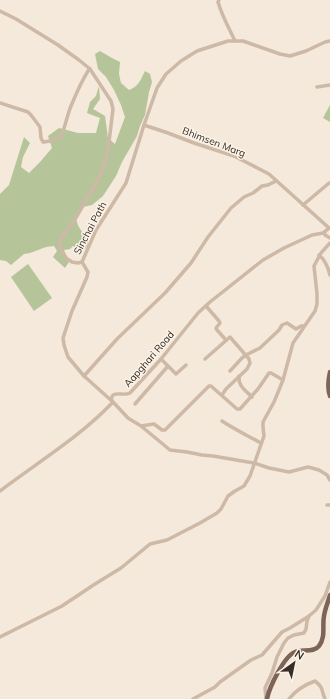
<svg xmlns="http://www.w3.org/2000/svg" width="330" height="699" viewBox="0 0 330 699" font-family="Mulish,sans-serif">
  <rect width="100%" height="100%" fill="#f4e9db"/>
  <g fill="#b5c599">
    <path d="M100,51L112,58L120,62L119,74L121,83L129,90C139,86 140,81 145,71L150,74L152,82L149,92L145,115L140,126L137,136L122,162L116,176L103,196L92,205L83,207C81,210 78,213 77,216C74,226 86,233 88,244L85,249L82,251L73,246L70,249L64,250L69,262L65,268L53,257L57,251L54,246L46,247L30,253L24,254L11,265L6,261L0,260V194L9,185L24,137L30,143L23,157L21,167L29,173L40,162L52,148L48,136L59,128L78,133H96L100,118L87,113L90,102L96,96L99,86L100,99L93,109L105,116L108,138L115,144L125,117L121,105L114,90L106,77L98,69L95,54Z"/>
    <path d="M330,105V122L323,118Z"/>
    <path d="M28,264L52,298L34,311L11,277Z"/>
  </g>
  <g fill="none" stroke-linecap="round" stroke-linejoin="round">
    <g stroke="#cdb9a5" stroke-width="3.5">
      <path d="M219,0L218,2C222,16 229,28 235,41"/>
      <path d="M0,11L16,19L58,45L79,60L90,69L111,101L113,109L109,142L106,159L99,178L74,221L60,240L59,245L60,248L66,258L72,262L78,263L82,262L96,230L126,183L144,125L157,88L166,74L173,68L181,61L197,51L228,41H243L280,54L290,56L306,51L325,42L330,41"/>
      <path d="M317,87L330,85"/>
      <path d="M0,103L28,112L31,115L40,127L41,138L43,142L51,141L61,137C65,127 67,116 71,106C76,94 81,82 88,71L90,69"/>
      <path d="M144,125L168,133L194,143L234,156L269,174L329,228"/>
      <path d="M303,205L329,183H330"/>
      <path d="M329,228L323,233L312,235L284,248L263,260L210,302L198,313L161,359L130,393C124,396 119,392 113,395L111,399L113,402L128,418L141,426L170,450L187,452L202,455L213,456L254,463L269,468L289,472L308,467L319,470L327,475L330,480"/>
      <path d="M325,232L324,233L325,235L330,238"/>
      <path d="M319,255C325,260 328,267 330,275"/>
      <path d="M206,306L219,321L220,323L216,328L217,330L226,340"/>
      <path d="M161,359L176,374L186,365"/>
      <path d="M205,359L230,337L249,359L250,363L247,369L226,389L222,395"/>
      <path d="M230,371L242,358L246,355L260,348L279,330L282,325L287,323L296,329L301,326H304"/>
      <path d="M84,376L117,339L165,293L191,263L208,237L231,208L244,197L253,193L262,186L268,185L276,181"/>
      <path d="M239,376C238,386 245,390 252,397"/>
      <path d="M135,404L168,366"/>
      <path d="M222,421C234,429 248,436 261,443"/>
      <path d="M141,426L154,424L162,430H165L209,386H211L237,409H240L258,389L269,373H271L283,380"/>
      <path d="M0,491C38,462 80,437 113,402L84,376L68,357L64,345L63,338L72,311L87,277L88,272L82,262"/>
      <path d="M327,505H330"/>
      <path d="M0,637L62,606L95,584L121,568L150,544L167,540L200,523L217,513L221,509L228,496L235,491L244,486L250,476L264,436L263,427V422L274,402L283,380L293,343L315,311L317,304V294L314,266L321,253L330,243"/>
      <path d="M193,699L215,687L220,682L251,660L262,655L282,632L290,628L309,616"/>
      <path d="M266,699L265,688L272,673L277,657L284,643L288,638L294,635L304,633L306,629L307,621L309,616L316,610L325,596L330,582"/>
      <path d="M289,699C296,690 304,685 315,681C324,688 321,690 325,699"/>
    </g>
    <g stroke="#7c6457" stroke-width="4.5">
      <path d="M330,372C328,381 327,388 330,396"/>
      <path d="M267,699C269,688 284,656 295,652C303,649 314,653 319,646C326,637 322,626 324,616C325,609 328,602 330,595"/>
    </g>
  </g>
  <g text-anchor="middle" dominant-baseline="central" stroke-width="3" stroke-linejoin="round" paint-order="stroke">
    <g font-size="10" fill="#382d27" stroke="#fbf3e7">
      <text transform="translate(214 142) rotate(21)">Bhimsen Marg</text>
      <text transform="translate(90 228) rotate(-62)">Sinchai Path</text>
      <text transform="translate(149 359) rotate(-49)">Aapghari Road</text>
    </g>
  </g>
  <g transform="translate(294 663) rotate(33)" stroke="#fbf3e7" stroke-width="3" paint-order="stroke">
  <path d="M0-3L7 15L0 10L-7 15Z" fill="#382d27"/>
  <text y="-6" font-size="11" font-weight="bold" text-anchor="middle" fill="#382d27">N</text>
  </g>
</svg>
